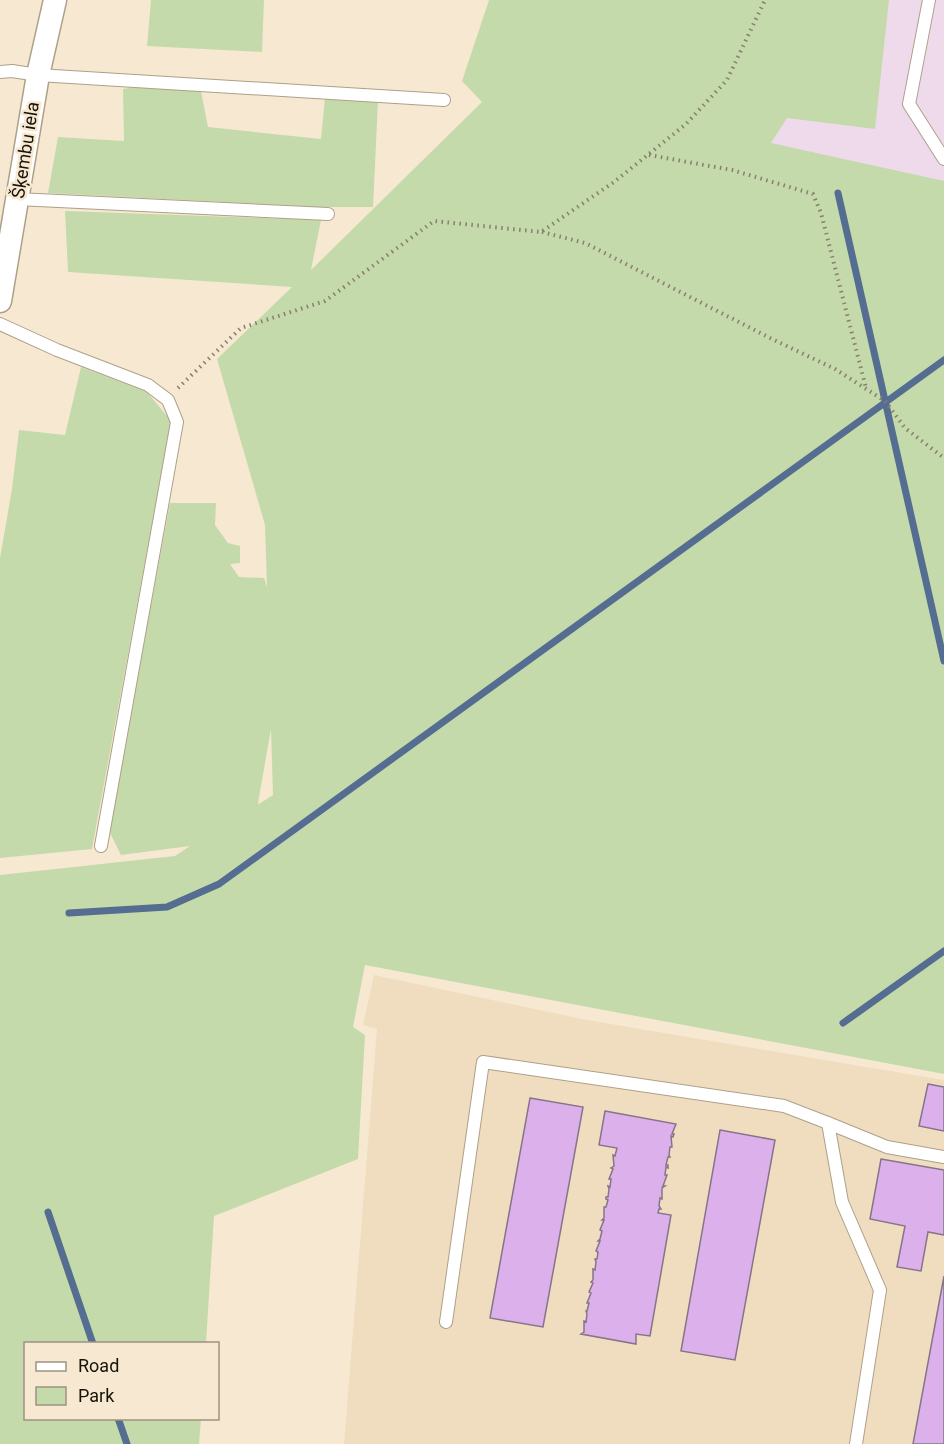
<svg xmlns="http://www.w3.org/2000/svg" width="944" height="1444" viewBox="0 0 944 1444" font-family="Roboto,sans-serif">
  <rect width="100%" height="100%" fill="#f7e9d1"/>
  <path fill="#eedaeb" d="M779,0H944V206L746,164Z"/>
  <path fill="#f0ddbf" d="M374,975L587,1020L944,1080V1444H344L377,1029L363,1025Z"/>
  <g fill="#c5daab" fill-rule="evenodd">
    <path d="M151,0H264L262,52L147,46Z"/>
    <path d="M489,0H889L875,129L787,118L771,143L944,181V1074L365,965L353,1027L365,1035L358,1159L214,1216L206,1343L26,1344V1418L201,1419L199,1444H0V875L175,856L190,846L121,855L109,831L170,503H216L215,525L228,543L240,546V563L230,564L239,577L264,578L267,587L265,525L217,359L292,287L68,272L65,211L321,220L311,270L482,102L462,81ZM271,729L273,795L259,804L258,803Z"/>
    <path d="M139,86L201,91L208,127L321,139L325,98L378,102L373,207H316L48,193L58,137L124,141L123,89Z"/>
    <path d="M81,367L147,392L171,421L92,849L0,858V558L12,489L19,430L65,435Z"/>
  </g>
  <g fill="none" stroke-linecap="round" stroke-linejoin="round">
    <g stroke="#546d90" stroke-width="7">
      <path d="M838,193L944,661"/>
      <path d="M69,913L167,907L219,884L944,360"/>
      <path d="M843,1023L944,951"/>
      <path d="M48,1212L93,1344"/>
      <path d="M118,1418L127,1444"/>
    </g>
  </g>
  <g fill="#dcb1eb" stroke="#847589" stroke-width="1.5">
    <path d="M928,1084L944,1087V1131L919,1126Z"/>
    <path d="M530,1098L583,1107L543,1327L490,1318Z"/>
    <path d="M605,1111L676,1124L672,1134H674L673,1137L671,1136L672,1147H670L669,1155L670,1157H668L666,1165H668V1168L666,1167L665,1175H667L663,1186H665L662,1188V1199L660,1198L659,1206L661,1209H659L658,1213L671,1215L650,1336L636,1334V1344L581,1334L584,1332V1321L586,1322L587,1314L586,1311H587L589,1303H587L591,1293L589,1292L593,1283L591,1282L593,1280V1269L595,1270L596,1262L595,1259H597L598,1252L596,1251L600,1241H598L600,1239L602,1231L600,1230L604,1220H602L604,1218V1207H606L608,1200L606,1199V1197H608L609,1189L608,1186L610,1187L611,1179H609L613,1169L611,1168L614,1166L613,1155L615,1156L617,1148L599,1145Z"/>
    <path d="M720,1130L775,1140L735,1360L681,1351Z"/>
    <path d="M881,1159L944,1170V1235L928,1232L921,1271L897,1267L905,1226L870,1219Z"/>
    <path d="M944,1276V1444H913Z"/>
  </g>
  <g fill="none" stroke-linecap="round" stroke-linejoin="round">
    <defs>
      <g id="lane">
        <path d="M929,0L909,104L944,159"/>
        <path d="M0,72L12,71L38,75L444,100"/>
        <path d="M17,199L328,214"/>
        <path d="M0,324L57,350L148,385L168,400L177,422L101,846"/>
        <path d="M446,1322L483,1062L784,1106L828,1123"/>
        <path d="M856,1444L880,1290L842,1202L828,1123L887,1147L944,1157"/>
      </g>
      <path id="street" d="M0,301L38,75L55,0"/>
    </defs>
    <use href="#lane" stroke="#ada089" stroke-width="14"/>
    <use href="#street" stroke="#ada089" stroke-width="25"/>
    <g stroke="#887f6f" stroke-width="4" stroke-dasharray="1.5 4.5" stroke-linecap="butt">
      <path d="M649,155L732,170L813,194L821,213L866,388"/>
      <path d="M542,232L585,243L770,338L835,369L885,401L905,428L944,458"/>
      <path d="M178,388L241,328L325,301L434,221L541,232L614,182L686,124L727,80L765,0"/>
    </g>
    <use href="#lane" stroke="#fff" stroke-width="12"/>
    <use href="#street" stroke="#fff" stroke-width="22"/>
  </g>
  <g text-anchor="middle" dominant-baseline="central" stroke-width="5" stroke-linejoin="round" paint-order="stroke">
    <g font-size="18" fill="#17120a" stroke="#f7e9d1">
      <text transform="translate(25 150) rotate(-81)">Šķembu iela</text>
    </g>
  </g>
  <rect x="24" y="1342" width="195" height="78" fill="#f7e9d1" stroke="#9d9381" stroke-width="1.5"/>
  <rect x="36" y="1362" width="30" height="9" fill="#ffffff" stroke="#9d9381" stroke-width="1.5"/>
  <text x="78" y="1372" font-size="18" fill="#17120a">Road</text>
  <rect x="36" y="1387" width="30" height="18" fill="#c5daab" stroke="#9d9381" stroke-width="1.5"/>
  <text x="78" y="1402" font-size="18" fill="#17120a">Park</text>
</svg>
